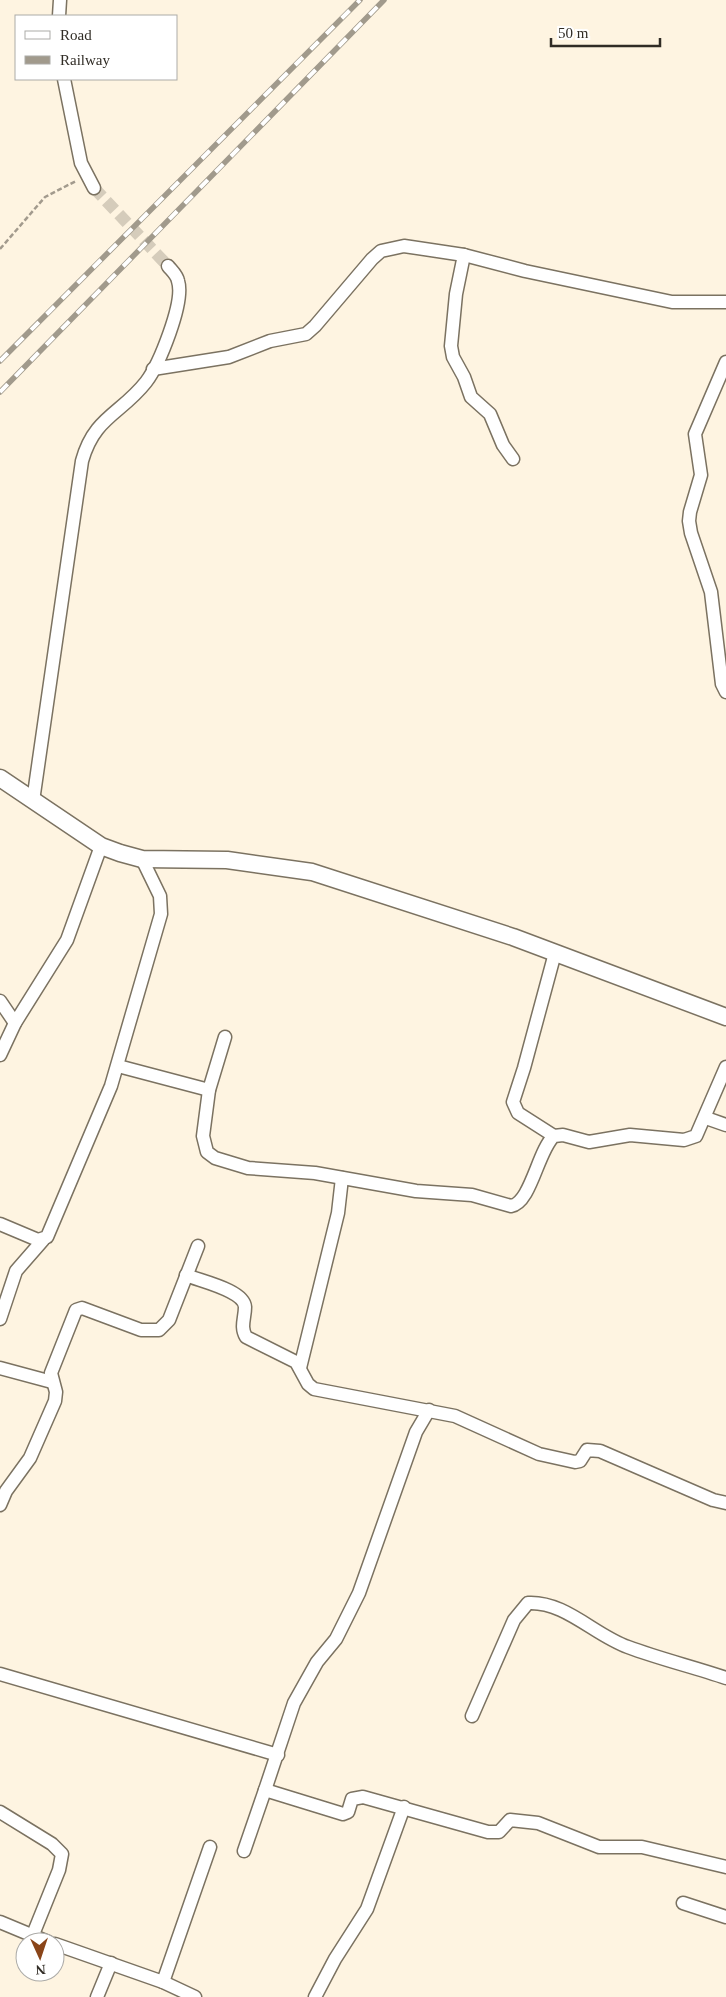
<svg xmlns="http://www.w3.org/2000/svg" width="726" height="1997" viewBox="0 0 726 1997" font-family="Georgia,serif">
  <rect width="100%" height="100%" fill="#fef4e1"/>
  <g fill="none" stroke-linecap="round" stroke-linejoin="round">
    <path stroke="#d5ccbb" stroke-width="12" stroke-dasharray="12 6" stroke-linecap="butt" d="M94,188L168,266"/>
    <defs>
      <g id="street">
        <path d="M59,16L60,0"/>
        <path d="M64,79L81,163L94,188"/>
        <path d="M464,255L456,294L451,346L453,357L464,377L471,397L490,414L503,445L513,459"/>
        <path d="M726,362L695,434L701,475L690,512L689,521L691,533L711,592L722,684L726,692"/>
        <path d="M153,369L229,357L270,341L306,334L315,326L372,259L381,251L404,246L464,255L525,271L672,302H726"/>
        <path d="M33,801L82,461C94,417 121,414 146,382C159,365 185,302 178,281C177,275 172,271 168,266"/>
        <path d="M0,1001L15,1023"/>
        <path d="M225,1037L209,1090L203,1136L207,1152L215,1158L248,1168L315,1173L416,1191L472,1195L511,1206C531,1203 538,1150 554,1136L563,1135L589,1142L630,1135L684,1140L696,1136L726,1067"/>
        <path d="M0,1055L15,1023L67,940L101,846"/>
        <path d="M118,1066L209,1090"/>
        <path d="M706,1118L726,1125"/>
        <path d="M554,1136L518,1113L513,1102L524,1068L555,953"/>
        <path d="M0,1224L38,1240L47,1237L111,1086L161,914L160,896L142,859"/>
        <path d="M186,1275C200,1281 244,1290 245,1307C245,1318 240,1327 246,1337L296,1362L308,1384L314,1389L455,1416L539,1454L575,1462L580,1461L587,1450L600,1451L713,1500L726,1503"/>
        <path d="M0,1319L16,1271L43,1240"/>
        <path d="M0,1368L52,1382"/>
        <path d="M300,1368L338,1213L342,1178"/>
        <path d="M0,1505L6,1491L30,1458L55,1401L56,1392L51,1373L76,1310L82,1308L141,1330H159L169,1320L198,1246"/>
        <path d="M0,1674L278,1755"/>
        <path d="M472,1716L514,1620L528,1603C565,1601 594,1635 628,1647C660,1659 694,1667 726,1678"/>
        <path d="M265,1790L294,1703L317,1662L336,1639L359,1593L416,1432L429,1410"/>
        <path d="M0,1812L52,1844L62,1854L59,1870L32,1937"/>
        <path d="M244,1851L265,1790L343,1814L348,1812L352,1799L363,1797L488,1832H499L510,1820L538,1823L599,1847H642L726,1867"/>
        <path d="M683,1903L726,1917"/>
        <path d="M0,1922L48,1942"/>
        <path d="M55,1944L163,1982L195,1997"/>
        <path d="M163,1982L210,1847"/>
        <path d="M97,1997L111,1963"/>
        <path d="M315,1997L335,1959L367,1909L404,1807"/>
      </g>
      <path id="secondary" d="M0,778L101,846L120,853L142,859L227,860L312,872L513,937L726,1017"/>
    </defs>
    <use href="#street" stroke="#7b7261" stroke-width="15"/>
    <use href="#secondary" stroke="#7b7261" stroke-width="19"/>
    <path stroke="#a29a8d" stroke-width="2.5" stroke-dasharray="5 2.5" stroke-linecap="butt" d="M0,249L45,197L76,181"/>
    <use href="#street" stroke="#fff" stroke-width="12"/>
    <use href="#secondary" stroke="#fff" stroke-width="16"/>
    <defs>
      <g id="rail">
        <path d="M0,361L360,0"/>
        <path d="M0,392L384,0"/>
      </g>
    </defs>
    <use href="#rail" stroke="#a19a8c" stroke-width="5.5"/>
    <use href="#rail" stroke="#fff" stroke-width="4" stroke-dasharray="11" stroke-linecap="butt"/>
  </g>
  <rect x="15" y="15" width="162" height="65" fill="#ffffff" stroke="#acaba8"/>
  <rect x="25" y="31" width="25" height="8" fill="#ffffff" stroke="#acaba8"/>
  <text x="60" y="40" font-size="15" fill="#302c25">Road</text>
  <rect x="25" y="56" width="25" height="8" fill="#a19a8c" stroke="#acaba8"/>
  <text x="60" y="65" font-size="15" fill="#302c25">Railway</text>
  <g transform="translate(40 1957) rotate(177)"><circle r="24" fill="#ffffff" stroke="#acaba8"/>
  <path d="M0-4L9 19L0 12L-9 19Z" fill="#8a4519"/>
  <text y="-8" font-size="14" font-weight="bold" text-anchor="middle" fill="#302c25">N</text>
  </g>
  <path d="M551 38v8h109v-8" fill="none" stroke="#302c25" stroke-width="2.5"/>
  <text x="558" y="38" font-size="15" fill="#302c25" stroke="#ffffff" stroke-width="4" paint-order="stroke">50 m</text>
</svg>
